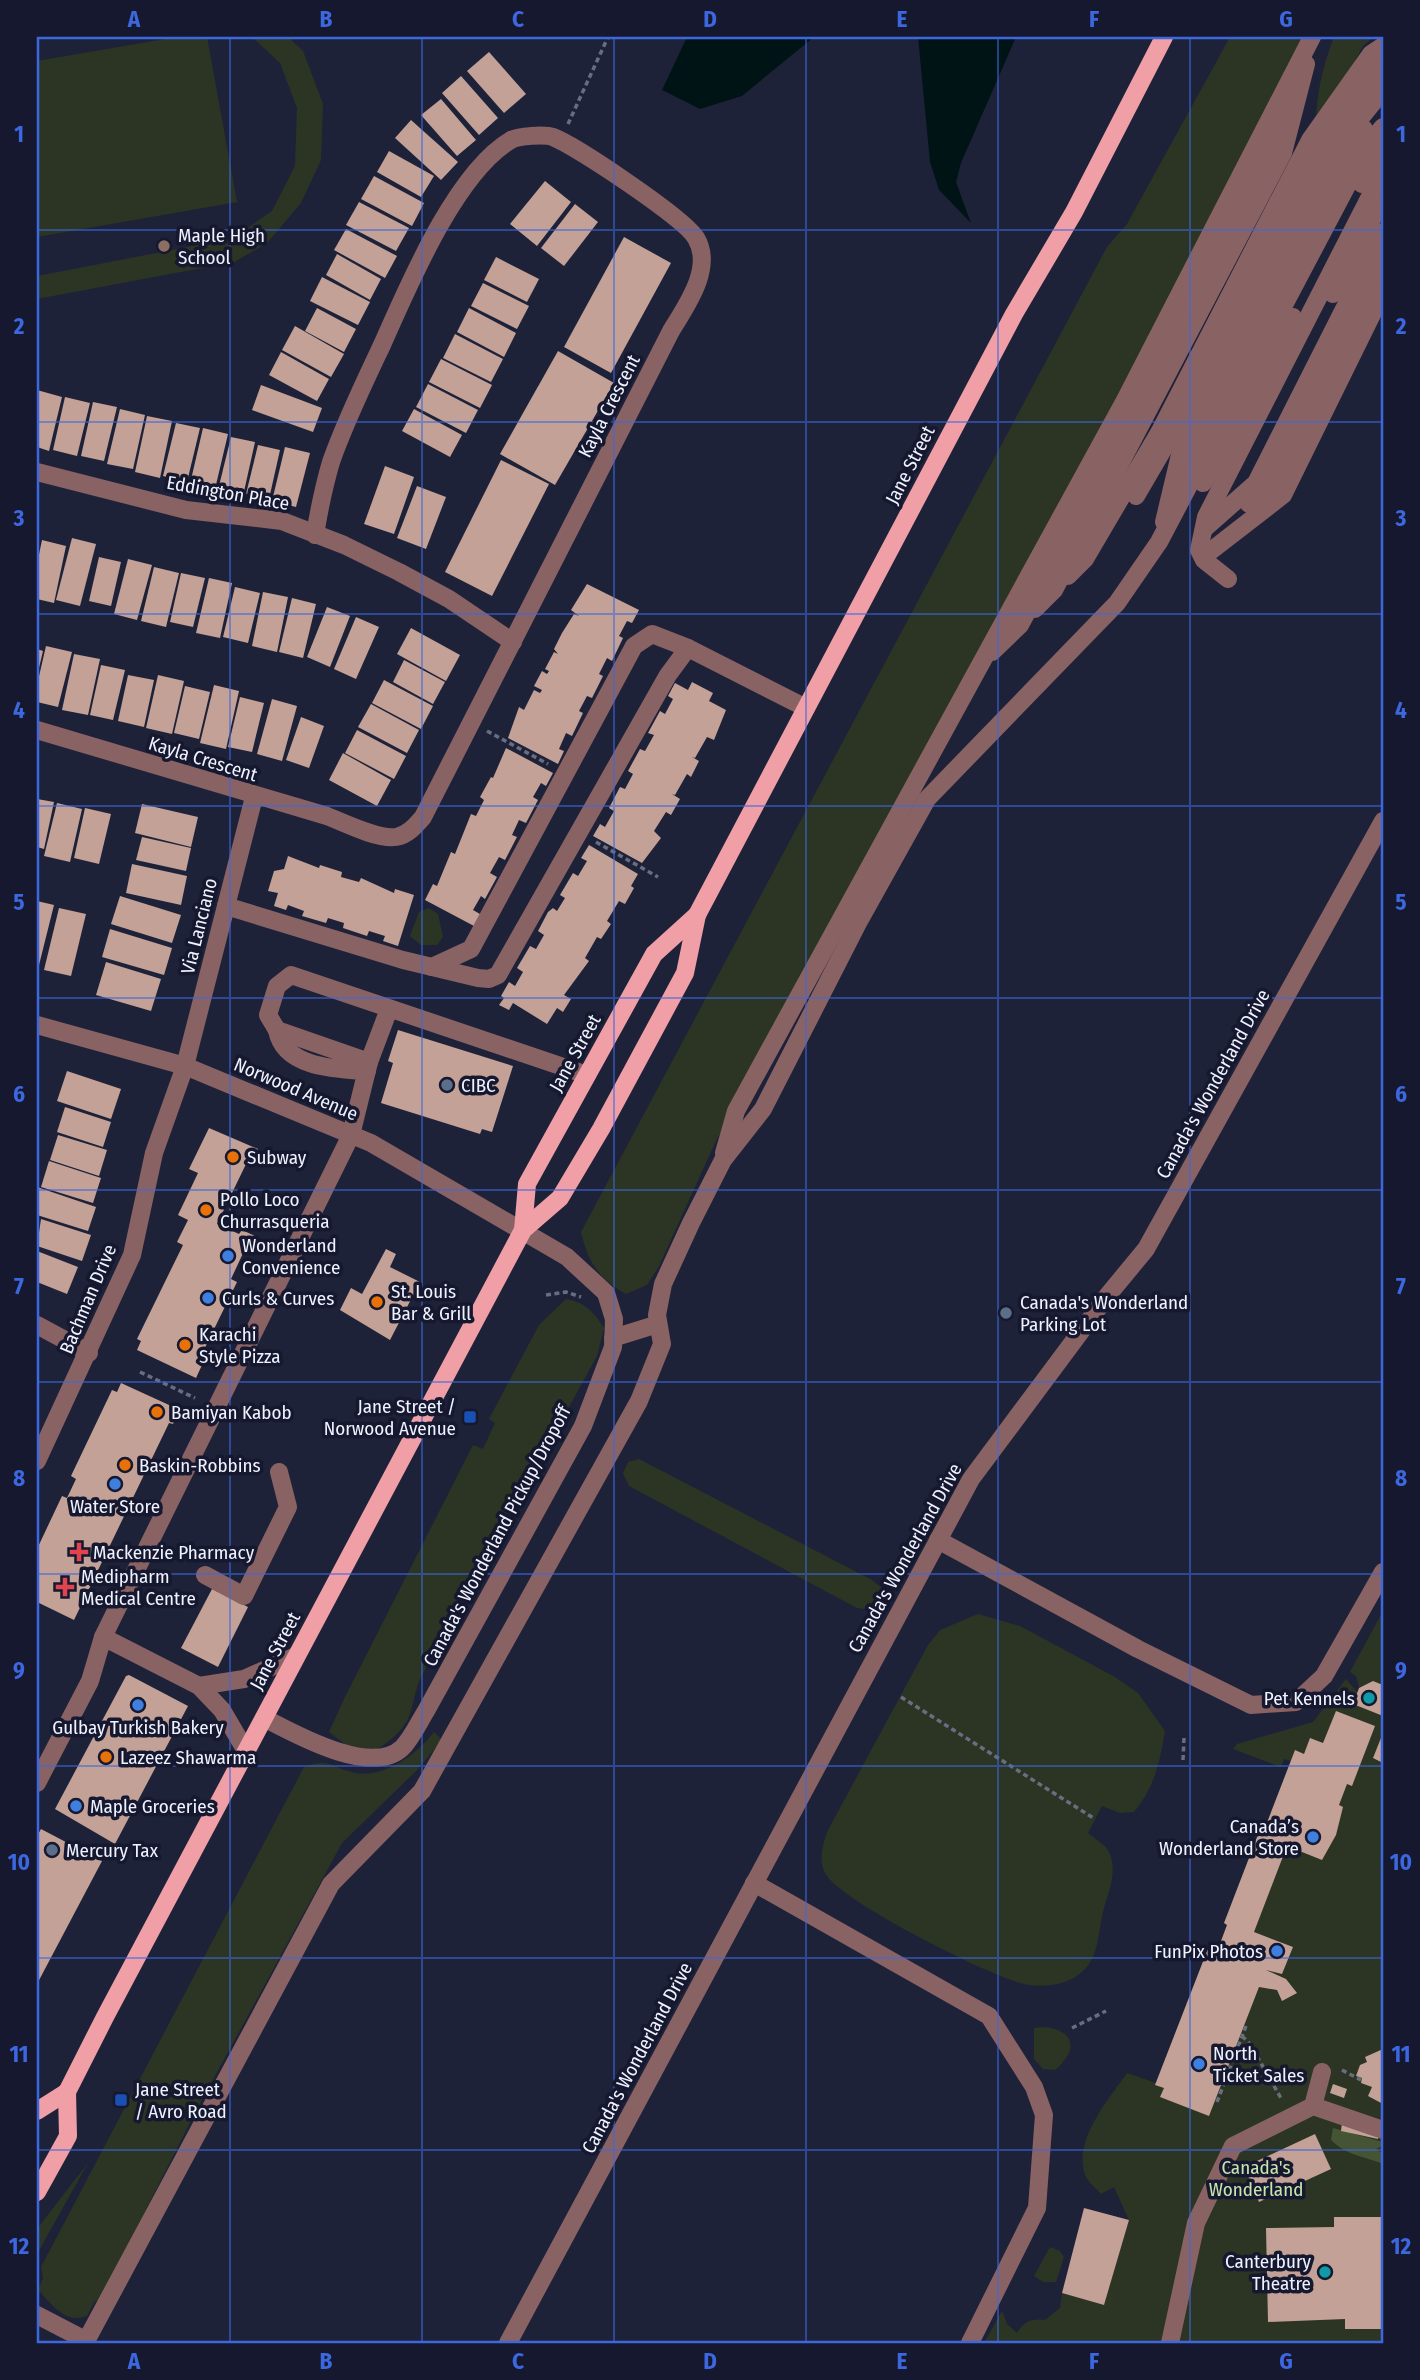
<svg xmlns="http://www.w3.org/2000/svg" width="1420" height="2380" viewBox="0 0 1420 2380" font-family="'Fira Sans Condensed',sans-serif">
  <rect width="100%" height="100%" fill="#1e2239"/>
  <g fill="#2c3523">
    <path d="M177,37H207L237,202L37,237V61Z"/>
    <path d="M252,37H288L303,51L323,104L321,160L301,203L267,243L234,262L37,299V276L234,238L272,211L295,166L297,108L280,63Z"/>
    <path d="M1230,37H1302L1276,97L1128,385L715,1143L659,1266L647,1285L626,1294C599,1279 588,1262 581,1232L1107,247L1127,224Z"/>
    <path d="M1334,37H1373L1363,46L1316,133C1315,99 1322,68 1334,37Z"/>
    <path d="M429,908L438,914L443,937L437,945H421L410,936L419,912Z"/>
    <path d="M566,1299C586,1303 593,1311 604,1328L597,1356L421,1677C415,1689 412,1713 407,1721C399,1735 385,1744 372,1753L350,1748L329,1732L345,1697L473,1445L483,1449L495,1423L489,1419L539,1325Z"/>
    <path d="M639,1459L872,1580L884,1590L882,1602L871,1610L857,1608L629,1486L623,1473L628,1462Z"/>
    <path d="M1383,1611V1685L1373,1681L1359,1688L1356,1676L1350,1672Z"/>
    <path d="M978,1614L1020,1626L1115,1677L1138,1693L1165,1731C1160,1762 1154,1788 1134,1812L1120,1813L1102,1806L1088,1833C1094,1838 1104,1844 1108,1850C1119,1870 1108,1892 1103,1912C1098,1931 1099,1957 1083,1971C1069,1985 1046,1987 1028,1985C995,1979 839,1901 825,1873C818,1860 823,1845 827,1832L928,1645L940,1630Z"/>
    <path d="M1346,1679L1358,1693L1349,1701L1383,1716V2343H984L1002,2311L1007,2324L1017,2333C1024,2321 1032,2318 1045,2320L1060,2308L1062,2293L1104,2305L1129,2220L1114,2187L1101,2194C1097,2189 1089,2183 1086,2177C1071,2142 1109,2099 1127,2073L1156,2083L1209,1946L1218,1949L1227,1925L1224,1923L1259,1832L1263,1833L1291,1761L1284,1759L1281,1767L1233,1749L1237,1744L1313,1722Z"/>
    <path d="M434,1732L442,1740L417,1770L342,1843L197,2109L100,2300L94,2302L87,2316C64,2324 53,2305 38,2290L43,2278L41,2267L304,1767C329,1757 332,1768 355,1773C386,1778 417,1754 434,1732Z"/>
    <path d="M1046,2027C1077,2032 1077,2051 1055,2070L1043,2069L1034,2059V2028Z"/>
    <path d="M88,2163L37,2254V2231L40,2225Z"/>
    <path d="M1050,2247L1060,2251L1064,2257L1056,2282H1043L1034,2276Z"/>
  </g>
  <path fill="#445435" d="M1333,2128L1383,2142V2146L1376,2149L1383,2154V2164C1364,2156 1347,2156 1331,2140Z"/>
  <g fill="#001416">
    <path d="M687,37H814L742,96L700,109L662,90Z"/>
    <path d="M918,37H1016L961,163L956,182L971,223L939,190L930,162Z"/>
  </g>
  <g fill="#c3a196">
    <path d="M489,52L526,94L504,113L467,71Z"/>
    <path d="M461,76L498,118L479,135L442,93Z"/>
    <path d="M441,99L476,140L457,156L421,115Z"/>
    <path d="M411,120L458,162L441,180L395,138Z"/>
    <path d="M389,151L434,176L421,197L377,172Z"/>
    <path d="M374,176L424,203L412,226L361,199Z"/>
    <path d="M545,181L571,202L537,246L510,224Z"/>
    <path d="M359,202L409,228L396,251L346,225Z"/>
    <path d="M575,204L598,222L564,266L541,248Z"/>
    <path d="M346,229L397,256L385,278L334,250Z"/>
    <path d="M624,237L671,263L611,373L564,347Z"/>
    <path d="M337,254L381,279L370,300L326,275Z"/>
    <path d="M496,257L539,279L527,302L484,280Z"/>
    <path d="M322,277L370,302L358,325L310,301Z"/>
    <path d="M483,283L529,306L517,329L471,306Z"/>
    <path d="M317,308L356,329L344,352L305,331Z"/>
    <path d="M469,308L516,333L504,357L457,332Z"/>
    <path d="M295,326L344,354L331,377L282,350Z"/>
    <path d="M455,334L503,359L491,382L443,358Z"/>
    <path d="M558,351L614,383L555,485L500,454Z"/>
    <path d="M281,352L329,379L317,401L269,375Z"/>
    <path d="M441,359L492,385L480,408L429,382Z"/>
    <path d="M428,384L478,410L466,433L416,407Z"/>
    <path d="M261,385L322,408L313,432L252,410Z"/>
    <path d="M37,390L62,397L49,451L37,447Z"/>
    <path d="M65,397L90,403L77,456L53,450Z"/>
    <path d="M93,402L117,407L104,461L81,456Z"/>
    <path d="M120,409L145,415L133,469L107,464Z"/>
    <path d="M414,409L462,435L450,457L402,431Z"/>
    <path d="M147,416L172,421L160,478L135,472Z"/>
    <path d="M176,423L200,428L187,482L163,476Z"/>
    <path d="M203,428L228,434L215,489L190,484Z"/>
    <path d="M231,437L255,442L243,496L218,490Z"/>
    <path d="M258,445L280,450L269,499L246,494Z"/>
    <path d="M285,447L310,453L296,507L272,501Z"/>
    <path d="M501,460L549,484L492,596L445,572Z"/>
    <path d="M385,466L414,477L394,534L364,524Z"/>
    <path d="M417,486L446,497L426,549L397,538Z"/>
    <path d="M72,538L96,544L80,606L56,600Z"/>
    <path d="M42,540L66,546L54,603L37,599V564Z"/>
    <path d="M99,557L121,562L111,606L89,601Z"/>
    <path d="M128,559L152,565L137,620L114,614Z"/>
    <path d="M154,567L179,573L166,627L141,621Z"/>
    <path d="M181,573L205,578L193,627L170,622Z"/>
    <path d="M209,578L232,583L220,638L196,633Z"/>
    <path d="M587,584L639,610L632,623L627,621L619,636L623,638L612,661L607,658L599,674L603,676L592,698L587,696L579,711L583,713L572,736L566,733L559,749L564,751L558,764L508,738L519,707L524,710L534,690L540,693L542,690L534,686L542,671L547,674L549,671L545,669L554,652L558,654L554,649L562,633L574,614L579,616L571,610Z"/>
    <path d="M235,587L260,593L248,643L223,637Z"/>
    <path d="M263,592L288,597L277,652L252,646Z"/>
    <path d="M292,598L316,604L303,658L279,652Z"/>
    <path d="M327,607L350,616L330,667L307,657Z"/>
    <path d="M356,617L379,627L356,679L334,669Z"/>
    <path d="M411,628L460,655L446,681L397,654Z"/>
    <path d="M46,646L72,652L58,707L37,702V685Z"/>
    <path d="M37,649L43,651L38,672H37Z"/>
    <path d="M74,654L100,659L88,715L62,710Z"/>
    <path d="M404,660L445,682L433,704L393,682Z"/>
    <path d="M101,665L125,670L113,720L90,715Z"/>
    <path d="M128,675L154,680L144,727L118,721Z"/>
    <path d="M158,675L184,681L172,734L146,728Z"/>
    <path d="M384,680L433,706L421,729L372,703Z"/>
    <path d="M692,682L713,693L709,701L726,710L714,740L707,737L695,758L692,757L699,761L691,777L687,774L675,795L672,794L680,799L671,815L666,812L654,831L661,838L642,863L593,836L600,824L605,827L614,811L609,808L620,787L625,789L633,774L628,771L640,749L645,751L654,735L648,733L660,711L665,714L673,699L668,696L675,683L688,690Z"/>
    <path d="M214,685L239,691L226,749L200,743Z"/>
    <path d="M185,686L210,692L199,739L174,733Z"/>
    <path d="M240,697L264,703L252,752L228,747Z"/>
    <path d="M272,699L297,706L282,761L257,754Z"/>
    <path d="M371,704L419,730L407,753L358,727Z"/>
    <path d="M301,717L324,726L309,768L286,760Z"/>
    <path d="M357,730L406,756L394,779L345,753Z"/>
    <path d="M506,748L553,773L546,786L541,783L533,797L538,800L526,823L519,820L512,835L517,837L505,860L499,857L490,873L497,877L485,899L481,896L473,910L480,914L474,926L425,900L433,884L437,886L451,852L455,854L471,814L476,816L484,800L480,797L491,777L493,778Z"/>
    <path d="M343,753L391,780L377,806L329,780Z"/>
    <path d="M37,799L54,802L44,849L37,847Z"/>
    <path d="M57,803L82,809L70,862L44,856Z"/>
    <path d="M142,804L198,817L191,847L135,833Z"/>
    <path d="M85,808L111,814L99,864L74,858Z"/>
    <path d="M142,837L191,848L186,871L136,860Z"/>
    <path d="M589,845L638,874L631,886L634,888L625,904L619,901L607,921L611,924L601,939L597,937L585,958L589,961L564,995L571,999L563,1012L557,1008L547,1024L513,1003L509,1010L499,1005L504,998L501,996L509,982L515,986L523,972L517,968L530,946L536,949L544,935L538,931L548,912L553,908L557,911L565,898L560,895L573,873L578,876L587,861L581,858Z"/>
    <path d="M288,856L319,868L320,865L342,872L341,877L359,882L361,878L394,893L395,889L414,895L398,946L383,941L385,936L369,931L367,936L343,928L344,923L328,918L326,923L302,916L304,911L288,905L286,910L274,906L278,893L268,891L274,871L284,869Z"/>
    <path d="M132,864L187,876L181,905L126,893Z"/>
    <path d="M120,896L181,915L172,943L111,924Z"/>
    <path d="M37,901L54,905L38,969H37Z"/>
    <path d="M59,908L86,914L71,976L44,970Z"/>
    <path d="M110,929L172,948L164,975L102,957Z"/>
    <path d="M106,962L161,979L151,1011L96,995Z"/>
    <path d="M398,1030L513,1066L492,1132L482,1129L480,1134L381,1103L393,1063L388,1061Z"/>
    <path d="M67,1071L121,1089L111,1119L57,1101Z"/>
    <path d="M65,1107L111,1122L103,1147L57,1132Z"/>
    <path d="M209,1128L258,1149L251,1163L247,1162L217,1224L239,1234L242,1230L257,1237L250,1251L245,1249L231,1279L237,1282L198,1362L202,1365L196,1378L137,1350L141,1341L137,1339L183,1245L177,1242L188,1220L178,1215L198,1173L189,1169Z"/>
    <path d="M58,1135L107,1150L99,1176L50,1160Z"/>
    <path d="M49,1161L101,1178L93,1203L41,1187Z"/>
    <path d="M37,1187L96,1207L88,1231L37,1215Z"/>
    <path d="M41,1219L91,1235L82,1261L37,1246Z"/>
    <path d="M386,1249L396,1254L390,1267L420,1282L390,1340L340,1310L351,1288L362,1294Z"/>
    <path d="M37,1251L78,1267L67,1294L37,1282Z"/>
    <path d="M121,1383L180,1410L173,1424L169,1423L74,1620L37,1602V1549L62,1496L67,1498L76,1479L71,1476L112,1390L117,1392Z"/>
    <path d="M212,1589L248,1607L218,1667L181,1648Z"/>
    <path d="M129,1675L188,1706L115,1844L55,1809L126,1676Z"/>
    <path d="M1373,1681L1383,1685V1716L1353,1704L1359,1688Z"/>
    <path d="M1336,1711L1375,1726L1352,1786L1347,1784L1339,1805L1343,1807L1336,1835L1322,1860L1287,1846L1254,1932L1293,1947L1282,1974L1266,1970L1286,1979L1297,1993L1282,2001L1277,1990L1259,1987L1209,2116L1160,2097L1164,2088L1155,2085L1209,1946L1218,1949L1227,1925L1224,1923L1259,1832L1263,1833L1295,1750L1304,1754L1310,1738L1323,1743Z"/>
    <path d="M1383,1733V1763L1373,1758Z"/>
    <path d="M41,1829L102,1861L37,1984V1836Z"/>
    <path d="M1383,2049V2104L1368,2096L1372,2087L1361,2083L1362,2078L1356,2076L1360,2065L1367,2062L1365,2057Z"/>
    <path d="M1333,2084L1347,2089L1344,2098L1330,2093Z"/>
    <path d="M1342,2123L1380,2131L1378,2139L1341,2131Z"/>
    <path d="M1315,2134L1331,2169L1259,2202L1244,2167Z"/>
    <path d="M1084,2208L1129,2220L1104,2305L1062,2293Z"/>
    <path d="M1334,2217H1383V2329H1345V2319L1268,2322L1266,2228L1334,2227Z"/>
  </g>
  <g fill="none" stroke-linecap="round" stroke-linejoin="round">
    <g stroke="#696d80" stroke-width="3.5" stroke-dasharray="5 3.5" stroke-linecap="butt">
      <path d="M568,124L608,37"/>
      <path d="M487,731L548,764"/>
      <path d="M596,842L658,877"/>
      <path d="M546,1295L566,1292L581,1297"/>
      <path d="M140,1372L195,1398"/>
      <path d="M901,1697L1095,1819"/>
      <path d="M1183,1760L1184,1738"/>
      <path d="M1072,2028L1106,2011"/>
      <path d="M1242,2036L1250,2044L1282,2100"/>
      <path d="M1342,2070L1361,2080"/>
      <path d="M1217,2102L1246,2026"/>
    </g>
    <g stroke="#896264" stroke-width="18">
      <path d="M1362,184L1383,147"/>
      <path d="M1333,294L1383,198"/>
      <path d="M37,472L186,510L282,521L344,545L399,572L449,599L513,642"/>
      <path d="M1185,474L1195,448L1364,129"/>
      <path d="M1203,483L1219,460L1293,317"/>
      <path d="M1136,496L1171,436L1322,146L1383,66"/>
      <path d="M1249,504L1268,488L1383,260"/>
      <path d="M1164,522L1183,442L1333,152L1383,90"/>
      <path d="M1205,528L1256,483L1383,232"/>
      <path d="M1203,557L1283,495L1383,292"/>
      <path d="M1068,576L1085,559L1160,431L1310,140L1371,54L1383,46"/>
      <path d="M1228,579L1204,560L1199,550L1206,517L1383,171"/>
      <path d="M1035,609L1054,590L1283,153L1306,64"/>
      <path d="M992,652L1020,625L1137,408L1272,148L1286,109"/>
      <path d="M37,730L327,816C344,823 379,840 396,837C408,835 416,825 423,817L671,331C686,306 714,268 696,238C684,218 576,146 553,137C545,134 518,136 511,140C455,173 408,287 382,345C364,383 345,422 331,462C324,486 319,510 315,535"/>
      <path d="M226,906L403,960L478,978L489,979L498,975L668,675L688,648"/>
      <path d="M432,967L471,949L634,646L652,634L688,648L806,708"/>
      <path d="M389,1009L369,1062L277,1030L268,1015L277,986L291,975L587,1075"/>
      <path d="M37,1025L185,1066L371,1143L567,1257L606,1293L614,1319L613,1347L583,1426L426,1711C419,1722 412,1738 402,1748C371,1777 295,1734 264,1718"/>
      <path d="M277,1030C284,1068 336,1069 367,1071"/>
      <path d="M724,1153L736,1111L1124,402L1312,37"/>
      <path d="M37,1325L89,1353"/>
      <path d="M613,1338L658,1324"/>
      <path d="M37,1461L132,1255L154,1153L185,1066L254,797"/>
      <path d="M938,1540L1138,1649L1251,1705L1296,1702L1324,1676L1383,1572"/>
      <path d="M205,1575L244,1596L288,1507L279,1472"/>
      <path d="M103,1637L351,1135L369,1062"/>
      <path d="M199,1686L244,1679L296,1656"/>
      <path d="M37,1783L90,1681L103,1637L199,1686L222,1710L246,1751"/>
      <path d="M754,1883L989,2016L1034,2087L1044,2115L1037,2208L970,2343"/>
      <path d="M1313,2106L1383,2130"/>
      <path d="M37,2315L87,2341"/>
      <path d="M85,2343L331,1884L422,1791L639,1401L662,1344L657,1315L663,1284L691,1223L723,1160L763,1109L859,921L927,799L1117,603L1159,542L1370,142L1383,127"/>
      <path d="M508,2343L971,1479L1108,1295L1146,1249L1383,821"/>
      <path d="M1170,2343L1196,2223L1233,2146L1313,2106L1322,2072"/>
    </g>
    <g stroke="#ef9fa5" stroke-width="18">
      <path d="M523,1230L527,1184L654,954L697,915"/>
      <path d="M37,2111L67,2092"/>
      <path d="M37,2192L68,2136L67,2092L105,2017L523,1230L560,1198L601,1129L685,973L697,915L1014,314L1074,212L1164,37"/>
    </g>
  </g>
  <path fill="none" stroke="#3c67de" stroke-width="2" stroke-opacity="0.55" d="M230,37V2343M422,37V2343M614,37V2343M806,37V2343M998,37V2343M1190,37V2343M37,230H1383M37,422H1383M37,614H1383M37,806H1383M37,998H1383M37,1190H1383M37,1382H1383M37,1574H1383M37,1766H1383M37,1958H1383M37,2150H1383"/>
  <circle fill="#8d6e63" stroke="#15182e" stroke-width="2.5" cx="164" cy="246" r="7"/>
  <g fill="#5c6f8a" stroke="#15182e" stroke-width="2.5">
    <circle cx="447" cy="1085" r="7"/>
    <circle cx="1006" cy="1313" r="7"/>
    <circle cx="52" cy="1850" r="7"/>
  </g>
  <g fill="#e8710a" stroke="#15182e" stroke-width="2.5">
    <circle cx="233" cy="1157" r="7"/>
    <circle cx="206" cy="1210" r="7"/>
    <circle cx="377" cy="1302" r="7"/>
    <circle cx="185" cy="1345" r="7"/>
    <circle cx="157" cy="1412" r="7"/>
    <circle cx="125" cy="1465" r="7"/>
    <circle cx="106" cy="1757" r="7"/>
  </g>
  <g fill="#3f7fe0" stroke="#15182e" stroke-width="2.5">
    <circle cx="228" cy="1256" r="7"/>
    <circle cx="208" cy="1298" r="7"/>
    <circle cx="115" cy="1484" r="7"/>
    <circle cx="138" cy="1705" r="7"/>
    <circle cx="76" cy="1806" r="7"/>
    <circle cx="1313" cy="1837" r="7"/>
    <circle cx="1277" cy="1951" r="7"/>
    <circle cx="1199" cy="2064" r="7"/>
  </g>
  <g fill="#1a4fb4" stroke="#15182e" stroke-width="2.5">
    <rect x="463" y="1410" width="14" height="14" rx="3.5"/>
    <rect x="114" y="2093" width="14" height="14" rx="3.5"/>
  </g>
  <g fill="#e0444e" stroke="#15182e" stroke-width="2.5">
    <path d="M75.5 1541.5h7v7h7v7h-7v7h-7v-7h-7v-7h7z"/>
    <path d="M61.5 1576.5h7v7h7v7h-7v7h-7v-7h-7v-7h7z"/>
  </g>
  <g fill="#0f9aa8" stroke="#15182e" stroke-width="2.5">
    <circle cx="1369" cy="1698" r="7"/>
    <circle cx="1325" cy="2272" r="7"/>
  </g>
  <g text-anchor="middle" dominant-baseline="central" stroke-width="7" stroke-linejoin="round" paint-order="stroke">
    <g font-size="19" fill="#eff2ff" stroke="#15182e" text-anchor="start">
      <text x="178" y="235">Maple High<tspan x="178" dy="22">School</tspan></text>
      <text x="461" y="1085">CIBC</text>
      <text x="247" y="1157">Subway</text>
      <text x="220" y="1199">Pollo Loco<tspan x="220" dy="22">Churrasqueria</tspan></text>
      <text x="242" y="1245">Wonderland<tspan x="242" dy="22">Convenience</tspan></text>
      <text x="391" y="1291">St. Louis<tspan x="391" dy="22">Bar &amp; Grill</tspan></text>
      <text x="222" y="1298">Curls &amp; Curves</text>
      <text x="1020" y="1302">Canada's Wonderland<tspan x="1020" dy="22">Parking Lot</tspan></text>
      <text x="199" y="1334">Karachi<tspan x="199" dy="22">Style Pizza</tspan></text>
      <text x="456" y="1406" text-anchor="end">Jane Street /<tspan x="456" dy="22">Norwood Avenue</tspan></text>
      <text x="171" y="1412">Bamiyan Kabob</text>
      <text x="139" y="1465">Baskin-Robbins</text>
      <text x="115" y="1506" text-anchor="middle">Water Store</text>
      <text x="93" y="1552">Mackenzie Pharmacy</text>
      <text x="81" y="1576">Medipharm<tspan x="81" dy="22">Medical Centre</tspan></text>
      <text x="1355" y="1698" text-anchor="end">Pet Kennels</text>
      <text x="138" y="1727" text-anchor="middle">Gulbay Turkish Bakery</text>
      <text x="120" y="1757">Lazeez Shawarma</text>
      <text x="90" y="1806">Maple Groceries</text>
      <text x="1299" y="1826" text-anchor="end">Canada’s<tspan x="1299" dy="22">Wonderland Store</tspan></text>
      <text x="66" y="1850">Mercury Tax</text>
      <text x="1263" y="1951" text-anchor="end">FunPix Photos</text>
      <text x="1213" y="2053">North<tspan x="1213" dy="22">Ticket Sales</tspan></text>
      <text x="135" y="2089">Jane Street<tspan x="135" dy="22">/ Avro Road</tspan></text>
      <text x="1311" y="2261" text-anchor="end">Canterbury<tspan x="1311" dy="22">Theatre</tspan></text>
    </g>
    <g font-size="19" fill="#eff2ff" stroke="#15182e">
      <text transform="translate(609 406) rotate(-63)">Kayla Crescent</text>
      <text transform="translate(910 465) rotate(-63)">Jane Street</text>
      <text transform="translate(228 493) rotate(10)">Eddington Place</text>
      <text transform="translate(203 759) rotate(17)">Kayla Crescent</text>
      <text transform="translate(199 926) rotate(-76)">Via Lanciano</text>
      <text transform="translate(575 1053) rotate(-61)">Jane Street</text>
      <text transform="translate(1213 1084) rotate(-61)">Canada's Wonderland Drive</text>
      <text transform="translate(296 1089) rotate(23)">Norwood Avenue</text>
      <text transform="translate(88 1299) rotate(-67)">Bachman Drive</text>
      <text transform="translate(497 1536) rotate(-62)">Canada's Wonderland Pickup/Dropoff</text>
      <text transform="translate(905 1558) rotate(-61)">Canada's Wonderland Drive</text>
      <text transform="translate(275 1651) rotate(-62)">Jane Street</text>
      <text transform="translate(637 2058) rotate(-62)">Canada's Wonderland Drive</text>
    </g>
    <g font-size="19" fill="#c7e5ac" stroke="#15182e">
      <text x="1256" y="2167">Canada's<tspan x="1256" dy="22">Wonderland</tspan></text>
    </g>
  </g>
  <rect width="1420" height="2380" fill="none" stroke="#15182e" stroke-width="77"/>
  <rect x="38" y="38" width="1344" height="2304" fill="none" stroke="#3c67de" stroke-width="2.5"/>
  <g font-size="23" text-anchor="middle" font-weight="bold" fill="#3c67de">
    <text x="134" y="27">A</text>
    <text x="326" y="27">B</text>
    <text x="518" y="27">C</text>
    <text x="710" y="27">D</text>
    <text x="902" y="27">E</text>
    <text x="1094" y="27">F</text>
    <text x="1286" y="27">G</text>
    <text x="19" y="142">1</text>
    <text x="1401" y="142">1</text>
    <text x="19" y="334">2</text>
    <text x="1401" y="334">2</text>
    <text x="19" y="526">3</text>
    <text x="1401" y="526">3</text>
    <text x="19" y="718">4</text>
    <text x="1401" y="718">4</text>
    <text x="19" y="910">5</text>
    <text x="1401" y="910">5</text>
    <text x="19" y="1102">6</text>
    <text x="1401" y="1102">6</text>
    <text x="19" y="1294">7</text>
    <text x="1401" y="1294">7</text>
    <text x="19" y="1486">8</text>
    <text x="1401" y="1486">8</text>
    <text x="19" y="1678">9</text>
    <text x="1401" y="1678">9</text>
    <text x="19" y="1870">10</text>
    <text x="1401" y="1870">10</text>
    <text x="19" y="2062">11</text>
    <text x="1401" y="2062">11</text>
    <text x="19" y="2254">12</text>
    <text x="1401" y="2254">12</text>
    <text x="134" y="2369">A</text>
    <text x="326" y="2369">B</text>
    <text x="518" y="2369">C</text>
    <text x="710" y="2369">D</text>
    <text x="902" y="2369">E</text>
    <text x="1094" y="2369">F</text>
    <text x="1286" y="2369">G</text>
  </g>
</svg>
